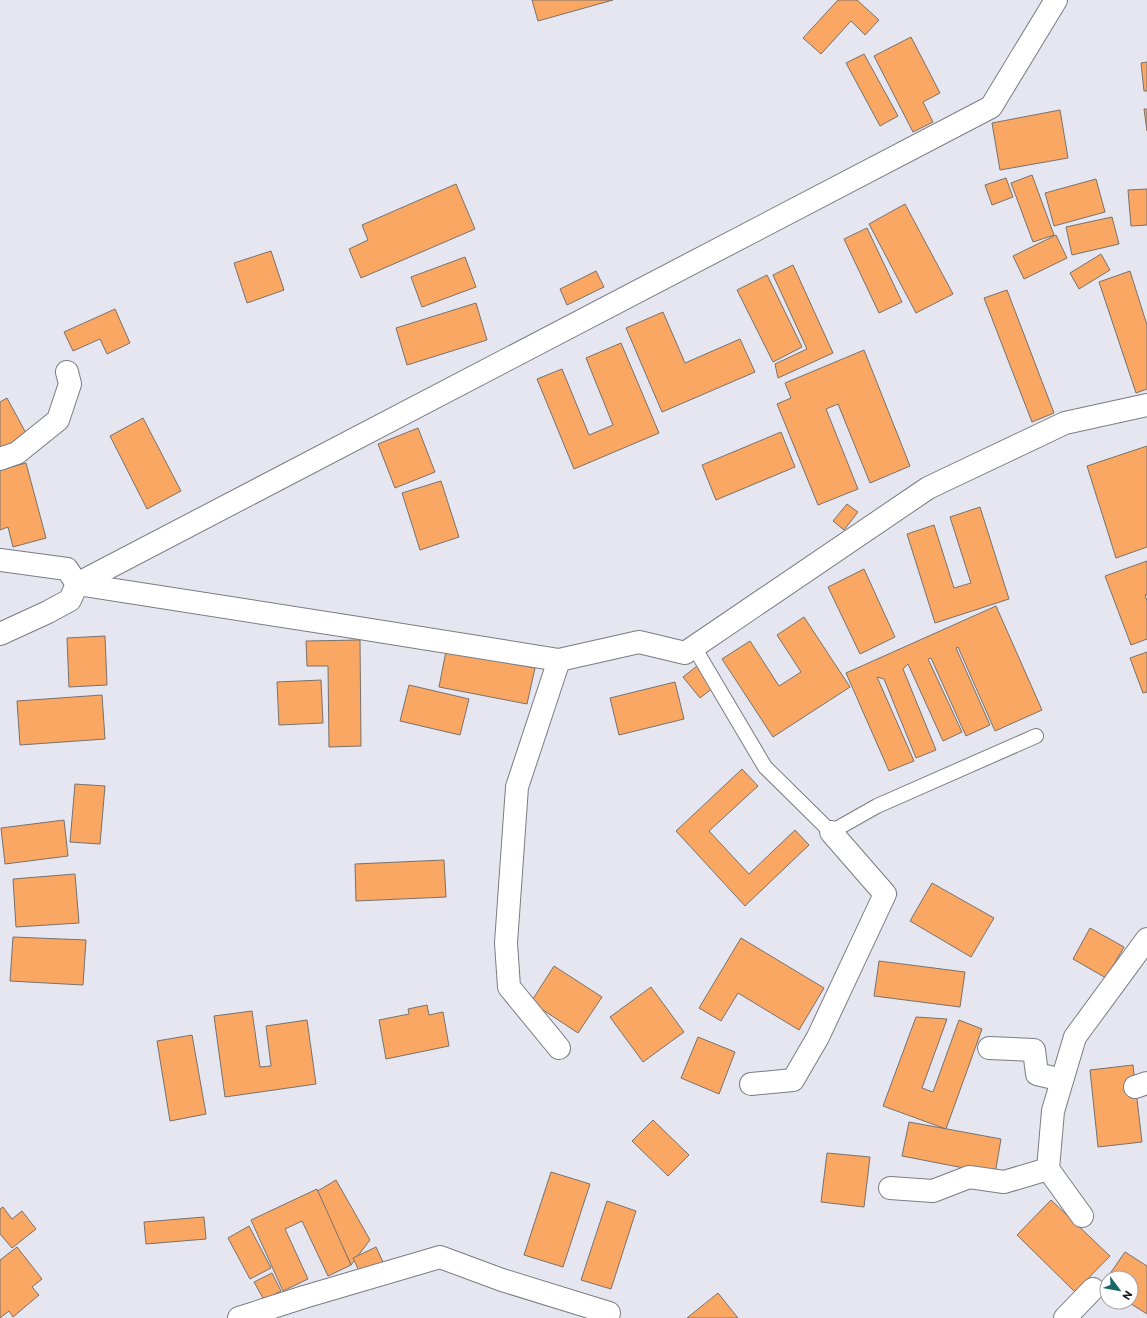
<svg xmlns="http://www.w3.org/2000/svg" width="1147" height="1318" viewBox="0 0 1147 1318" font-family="Commissioner,sans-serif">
  <rect width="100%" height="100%" fill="#e6e6f1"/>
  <g fill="#faa764" stroke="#79716b">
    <path d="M532,0H613L538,21Z"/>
    <path d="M838,0H857L879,20L865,35L851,21L821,54L803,38Z"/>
    <path d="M911,37L940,93L923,102L933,122L913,132L874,56Z"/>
    <path d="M864,54L898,116L880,126L846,63Z"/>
    <path d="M1147,62V91H1144L1141,63Z"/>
    <path d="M1144,109H1147V131Z"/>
    <path d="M1060,110L1068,158L1000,170L992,123Z"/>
    <path d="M1032,175L1054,235L1033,242L1011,183Z"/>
    <path d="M1006,178L1013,197L992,205L985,185Z"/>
    <path d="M1096,179L1105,212L1054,226L1045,193Z"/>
    <path d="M456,184L475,229L361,278L349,249L368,240L362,225Z"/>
    <path d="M1147,189V225L1131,226L1128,190Z"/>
    <path d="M905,204L953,294L916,313L869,224Z"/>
    <path d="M1112,217L1119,244L1072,255L1066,227Z"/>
    <path d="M867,228L902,302L879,313L844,239Z"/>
    <path d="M1056,235L1067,258L1024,279L1013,256Z"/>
    <path d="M271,251L284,290L247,303L234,263Z"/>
    <path d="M1101,254L1110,270L1079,289L1070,273Z"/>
    <path d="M465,257L476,287L422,307L411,277Z"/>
    <path d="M793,265L833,353L778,378L775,364L807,349L773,275Z"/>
    <path d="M596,271L604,287L567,305L560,289Z"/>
    <path d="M1130,271L1147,325V389L1136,393L1099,282Z"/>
    <path d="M767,275L802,347L773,362L737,290Z"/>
    <path d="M1007,290L1054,413L1032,422L984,298Z"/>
    <path d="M476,303L487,340L407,365L396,328Z"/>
    <path d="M115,309L130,343L107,354L100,339L73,351L64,332Z"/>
    <path d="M663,312L685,363L740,339L755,372L662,412L626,328Z"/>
    <path d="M621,343L659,433L574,469L537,379L562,369L589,435L613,425L586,358Z"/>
    <path d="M864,350L910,466L870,483L838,404L826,409L858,489L818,505L777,404L791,398L785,383Z"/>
    <path d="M7,398L27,435L0,451V402Z"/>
    <path d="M143,418L181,491L147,509L110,436Z"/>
    <path d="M418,428L435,472L395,488L378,444Z"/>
    <path d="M781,432L795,467L716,500L702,465Z"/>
    <path d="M1147,446V547L1116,558L1087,466Z"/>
    <path d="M26,463L46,538L13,547L8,527L0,530V470Z"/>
    <path d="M441,481L459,537L420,550L402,493Z"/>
    <path d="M847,504L858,512L844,530L833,521Z"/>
    <path d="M980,507L1009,599L935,623L907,534L934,525L954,588L971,583L950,517Z"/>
    <path d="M1147,561V595H1145L1147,601V639L1131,645L1105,576Z"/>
    <path d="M864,569L895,637L860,654L828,587Z"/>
    <path d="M996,606L1042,710L995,731L958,647L956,648L990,725L966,736L931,658L928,659L962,732L943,741L908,664L903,669L936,750L916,758L884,679L877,677L914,761L889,771L846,673Z"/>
    <path d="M804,617L850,687L773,737L722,659L750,641L779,686L801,672L777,635Z"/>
    <path d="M105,636L107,685L69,687L67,638Z"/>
    <path d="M360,640L361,746L329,747L328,666H307L306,641Z"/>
    <path d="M446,651L535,668L527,704L439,687Z"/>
    <path d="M1147,652V692L1143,693L1130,658Z"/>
    <path d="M697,666L713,688L700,698L683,677Z"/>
    <path d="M321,680L323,723L279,725L277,682Z"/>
    <path d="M675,682L684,719L619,735L610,698Z"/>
    <path d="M409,685L469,699L460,735L400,721Z"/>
    <path d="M102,695L105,739L20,745L17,701Z"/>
    <path d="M742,769L758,786L709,831L749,874L795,830L809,845L745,906L676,831Z"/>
    <path d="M75,784L105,786L100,844L70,842Z"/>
    <path d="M64,820L68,856L5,864L1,828Z"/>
    <path d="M444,860L446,897L356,901L355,864Z"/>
    <path d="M75,874L79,923L16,927L13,879Z"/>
    <path d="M932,883L994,918L971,957L910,921Z"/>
    <path d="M1090,928L1124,947L1106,978L1073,959Z"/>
    <path d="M13,937L86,940L83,985L10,981Z"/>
    <path d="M741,938L824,988L799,1030L738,993L721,1021L699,1008Z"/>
    <path d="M879,961L965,972L960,1007L874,996Z"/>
    <path d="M554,966L602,997L578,1033L531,1002Z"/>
    <path d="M651,987L684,1032L643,1062L610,1017Z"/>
    <path d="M427,1005L429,1015L443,1012L449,1046L386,1059L379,1020L409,1014L408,1009Z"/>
    <path d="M252,1011L260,1067L271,1066L266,1026L307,1020L316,1084L225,1097L214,1016Z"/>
    <path d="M916,1017L947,1019L922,1088L933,1092L959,1020L982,1029L946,1129L883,1106Z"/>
    <path d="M192,1035L206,1114L170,1121L157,1041Z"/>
    <path d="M698,1037L735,1052L719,1094L681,1078Z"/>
    <path d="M1133,1065L1142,1142L1098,1147L1090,1070Z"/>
    <path d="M653,1120L689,1155L668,1176L632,1141Z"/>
    <path d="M909,1122L1001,1139L995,1174L902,1156Z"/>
    <path d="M827,1153L870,1157L864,1207L821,1202Z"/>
    <path d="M551,1172L590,1184L563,1267L524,1255Z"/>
    <path d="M336,1180L370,1240L351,1265L316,1192Z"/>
    <path d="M317,1189L351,1265L328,1276L302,1221L285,1229L308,1279L283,1291L251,1220Z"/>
    <path d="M1051,1200L1110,1256L1075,1292L1017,1235Z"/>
    <path d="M607,1201L636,1211L611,1289L581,1280Z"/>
    <path d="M3,1207L12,1219L22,1211L36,1229L12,1248L0,1234V1209Z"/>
    <path d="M204,1217L206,1239L146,1244L144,1222Z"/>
    <path d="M249,1226L271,1268L250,1279L228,1238Z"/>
    <path d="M17,1247L42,1279L32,1287L39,1295L13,1317L9,1311L0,1318V1260Z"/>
    <path d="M376,1247L383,1262L360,1273L353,1258Z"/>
    <path d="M1125,1252L1147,1266V1314L1128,1302H1131V1278H1107Z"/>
    <path d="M272,1273L281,1291L264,1300L254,1282Z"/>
    <path d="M1107,1279V1288L1103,1285Z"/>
    <path d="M718,1293L738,1318H687Z"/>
  </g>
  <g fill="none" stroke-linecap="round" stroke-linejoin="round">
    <defs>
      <path id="service" d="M694,647L765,767L831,832L877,806L1036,736"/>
      <g id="minor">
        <path d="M0,459L17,453L58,420L70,384L67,372"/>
        <path d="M0,560L67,569L77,584L359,628L559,660L639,642L685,653L928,488L1065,423L1147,405"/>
        <path d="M0,634L48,612L70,600L77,584L991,107L1056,0"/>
        <path d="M559,1048L509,987L506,943L517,787L559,660"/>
        <path d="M989,1048L1034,1050L1037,1074L1062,1080"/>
        <path d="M751,1084L793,1080L818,1037L885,894L831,832"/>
        <path d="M1135,1087L1147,1083"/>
        <path d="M890,1188L933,1191L969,1177L1004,1182L1048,1169"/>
        <path d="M1082,1216L1048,1169L1053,1111L1075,1037L1147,939"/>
        <path d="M239,1318L304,1297L440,1257L502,1280L609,1313"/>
        <path d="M1065,1318L1093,1289"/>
      </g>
    </defs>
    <use href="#service" stroke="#7b7b84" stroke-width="16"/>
    <use href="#minor" stroke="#7b7b84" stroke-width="24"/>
    <use href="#service" stroke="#fff" stroke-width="14"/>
    <use href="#minor" stroke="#fff" stroke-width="22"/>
  </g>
  <g transform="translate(1119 1290) rotate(122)"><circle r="19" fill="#ffffff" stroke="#a4a4a5"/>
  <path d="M0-3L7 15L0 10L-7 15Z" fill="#196769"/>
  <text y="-6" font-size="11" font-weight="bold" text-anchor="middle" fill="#1b1b1e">N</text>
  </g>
</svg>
